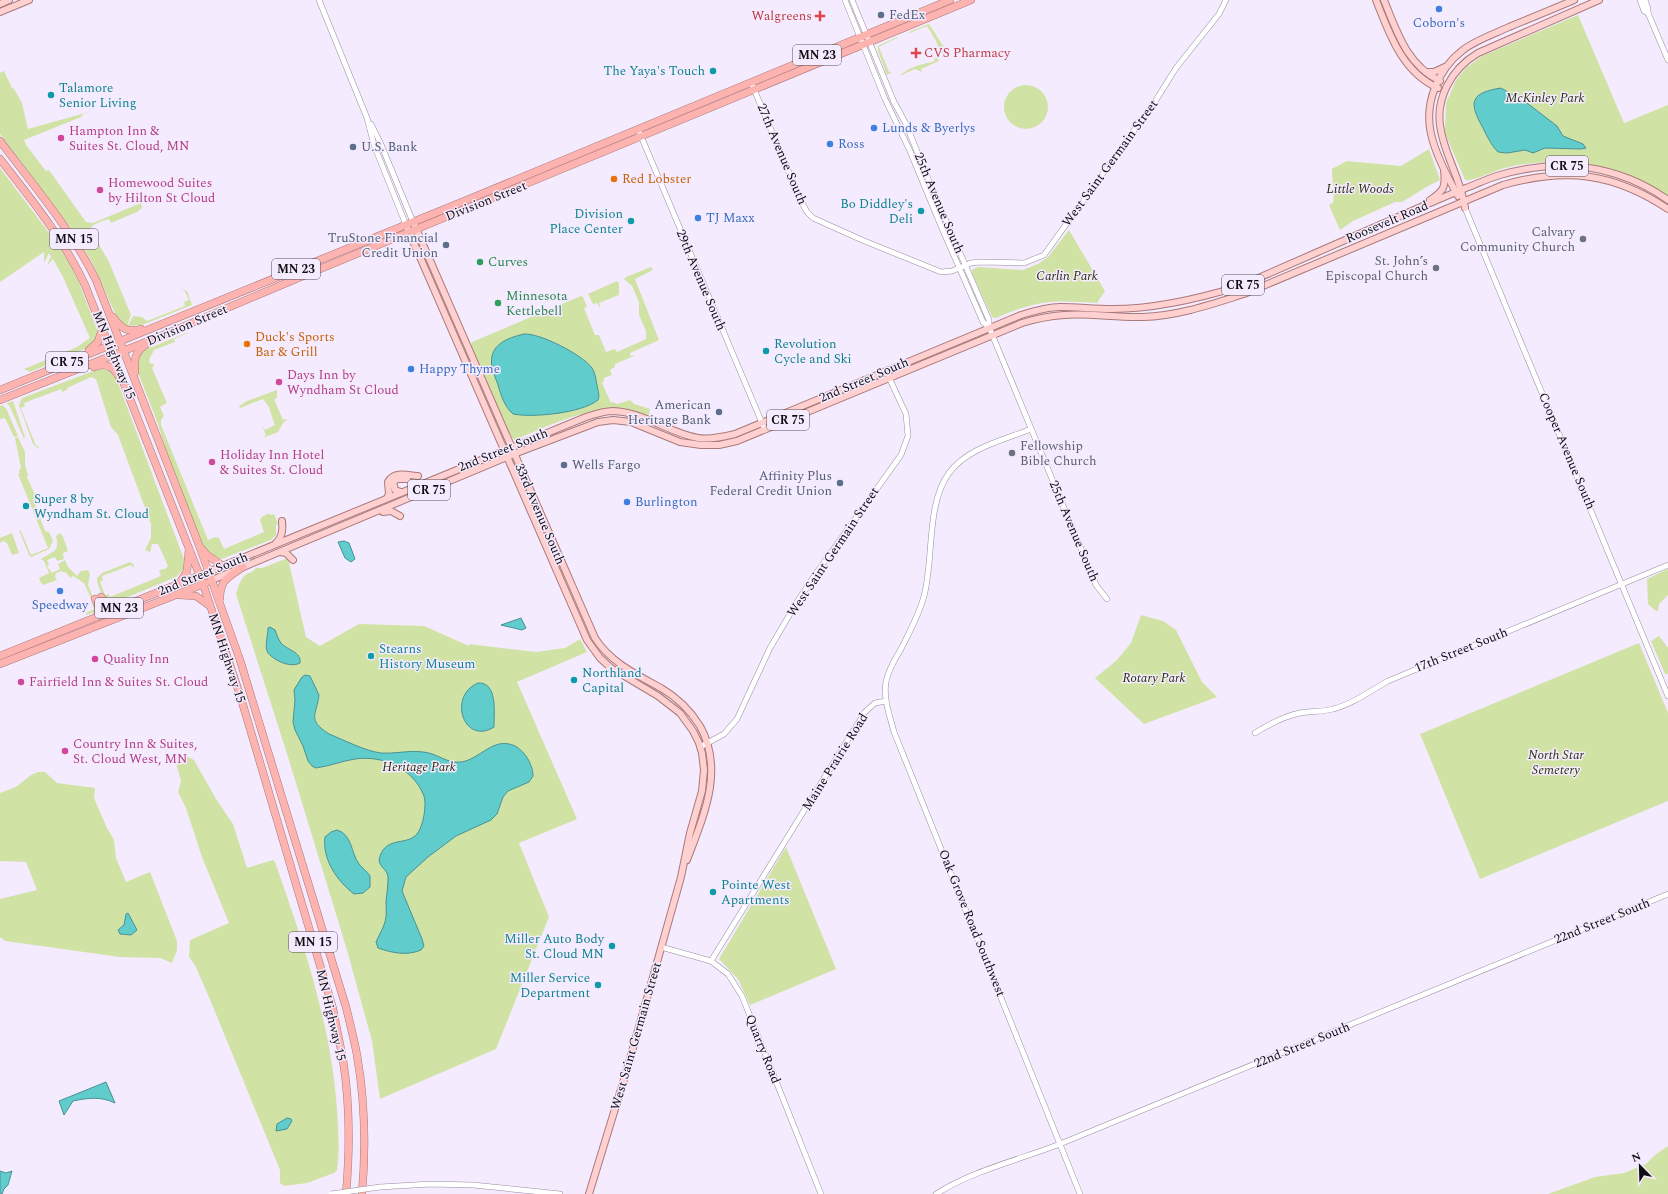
<svg xmlns="http://www.w3.org/2000/svg" width="1668" height="1194" viewBox="0 0 1668 1194" font-family="Spectral,serif">
  <rect width="100%" height="100%" fill="#f5ebfe"/>
  <g fill="#d1e2a5">
    <path d="M1578,15L1624,123L1668,105V196C1620,163 1561,154 1505,168C1495,170 1473,182 1465,180L1448,140L1445,131L1446,103L1456,80L1466,68L1482,56Z"/>
    <path d="M929,24L947,52L941,53L935,39L927,26L910,33L909,32Z"/>
    <path d="M897,37L899,41L897,38L879,47L889,72H892L887,75L878,51V46Z"/>
    <path d="M936,57L939,61L921,69L922,72L915,69L899,76C908,68 920,64 933,62Z"/>
    <path d="M4,71L12,88L14,89L22,103L28,129L96,110L83,114L81,117L24,140L26,145L46,171L49,170L86,222L93,223L141,203L142,208L137,212L111,223L109,219C103,221 93,223 90,229L109,262L131,315L127,326L118,320L93,264L78,238L0,134V73Z"/>
    <circle cx="1026" cy="107" r="22"/>
    <path d="M1429,149L1440,180L1428,186L1402,202H1395L1353,221L1340,230L1329,205L1333,203C1335,198 1332,177 1332,169L1347,161L1401,166Z"/>
    <path d="M0,168L56,242L71,266L79,283L98,332L97,337L93,344L85,349L30,372L24,369L77,347L90,338L63,277L53,259L47,266L51,256L49,253L44,263V252L0,282Z"/>
    <path d="M1069,230L1105,291L1097,303C1077,302 1057,300 1037,304C1023,307 1010,312 996,318L992,317L972,273V270L978,267L1023,270L1038,264L1048,257Z"/>
    <path d="M651,267L653,269L651,271L635,279L659,340L630,353L631,356L633,355L634,356L615,364V367L610,370L612,375L604,378V381L602,383L611,403L613,402L617,404L630,400L634,404L650,409L649,415C639,414 628,409 616,409C581,409 547,427 514,440L507,431L471,346L472,342L581,296L583,297L587,307L584,308L595,335H599L606,352L615,349L617,352L646,339V331L639,315V302L632,286L624,279L626,277Z"/>
    <path d="M617,281L619,283V295L599,303L601,309L597,303L593,304L588,294Z"/>
    <path d="M182,289L187,291L192,305L142,325L128,326L133,316L142,317L147,321L185,306L184,302L189,300L184,290H181Z"/>
    <path d="M186,333H188L174,339L175,342L154,350L149,360L150,364L153,363L154,366L152,368L167,403L160,407L164,416L161,420V425L208,540L215,537L219,538L224,549L264,532L260,520L262,517L269,513L270,515L274,514L278,524L276,525V535L271,540L221,559H218L205,549L189,514L168,457L158,424L137,370L139,357L145,350Z"/>
    <path d="M103,369L113,372L117,380L185,562V567L176,577L111,604C104,598 97,588 97,578L102,573L130,562L134,565L133,568L131,565L102,576L103,580L100,582L105,595L108,594L110,597L161,576L159,570L165,569L168,566L158,544H152L150,552L145,550L151,538V524L118,435L111,427L96,379L91,377L67,388V390L62,392L61,389L24,403L25,406L21,408L36,446H39L38,448L35,446L33,444L19,405L22,398L96,370Z"/>
    <path d="M277,390V398L274,399L283,420L286,419L287,420L283,423L278,432L263,438L266,435L262,426L265,430L275,425L273,421L275,420H273L269,407L263,399L240,408L239,406L247,401Z"/>
    <path d="M13,401L25,437L24,439L10,407L7,403Z"/>
    <path d="M2,405L6,408L18,436L14,437L5,418L0,419V406Z"/>
    <path d="M18,437L25,452V465L28,475L27,477L37,499L34,502L45,531L49,532L53,541L49,549L31,557L29,555L19,530L21,531L31,555L48,548L18,474L20,473L19,470L21,468L15,438Z"/>
    <path d="M12,533L19,553L12,555L7,543L3,541L0,543V538Z"/>
    <path d="M60,533L63,537L68,551L63,553L64,559L57,561L55,557L47,560L49,565L47,566L52,573L60,569L58,564L65,560L68,567L77,576L81,571L88,570L90,574L88,585L98,609L97,611L86,615V613L94,609L92,603H93L84,583L73,576L70,578L66,572L64,573L62,571L56,573L55,577L57,580L43,585L41,583L39,578L49,573L44,561L41,559C51,552 61,552 56,536Z"/>
    <path d="M288,558L306,637L320,646L359,624L424,626L469,646V644L536,652L565,648L580,639L587,652L517,682L577,819L519,843L549,917L496,1049L380,1099L372,1041L347,950L288,757L236,594C239,585 241,574 252,572L256,568H262Z"/>
    <path d="M1668,569V595L1659,604L1658,611H1656L1648,604L1647,579Z"/>
    <path d="M1141,615L1163,621L1176,630L1202,682L1217,697L1144,724L1095,678L1116,661L1131,643Z"/>
    <path d="M1659,636L1668,648V674H1665L1651,641Z"/>
    <path d="M1639,643L1668,713V801L1480,879L1420,734Z"/>
    <path d="M183,756L188,757L194,760L216,799L233,824L247,868L273,860L275,862C303,942 331,1024 337,1109C338,1129 340,1150 337,1170L334,1173L307,1183L284,1186L280,1183V1170L211,1002L195,965L189,957L190,940L229,923L202,857L186,808L178,792L181,781L176,763L179,758Z"/>
    <path d="M38,772H45L57,783L95,788L94,798L107,828L114,840L116,858L126,882L150,872L177,941V950L172,963L160,958L120,957L5,941L0,937V899L37,890L26,862L0,861V793L16,787L31,775Z"/>
    <path d="M786,847L836,969L750,1005L738,979L719,959Z"/>
    <path d="M1668,1146V1194H1548L1595,1177L1624,1173L1646,1164L1655,1155Z"/>
  </g>
  <g fill="#61cccc" stroke="#489294">
    <path d="M1501,88L1527,103L1557,126L1563,136L1583,144L1586,148L1581,149L1545,148L1533,153L1525,150L1507,153L1498,152C1491,145 1487,136 1483,128C1469,103 1469,93 1501,88Z"/>
    <path d="M524,334C540,333 583,355 592,368C595,372 596,380 597,385C598,391 600,396 598,400C582,413 533,418 513,414C504,406 501,395 498,385C496,379 493,373 492,367C488,345 507,338 524,334Z"/>
    <path d="M344,541L349,543L355,559L351,562L345,558L338,542Z"/>
    <path d="M521,618L526,628L522,630L501,625Z"/>
    <path d="M270,627L275,630C277,635 278,639 281,643C287,650 302,652 300,663C290,668 275,661 268,653C264,647 268,636 268,628Z"/>
    <path d="M305,675L310,676L319,695C317,715 306,719 329,734C344,740 365,751 381,753C395,754 409,750 423,752C437,753 447,764 461,762C478,760 491,740 509,744C522,746 533,763 533,776L529,782L508,791L503,797L497,814L491,820L456,836L428,857L406,877L402,891L422,939L424,946L421,950C407,956 392,953 378,948L376,942C379,935 383,929 385,922C387,915 386,909 386,901C387,893 388,885 388,877C388,869 376,866 380,856C387,836 407,846 417,834C423,827 427,805 424,796C413,768 383,755 355,759C342,761 330,766 316,768L312,766L308,761L303,746L295,730L293,722L295,700L294,690L302,677Z"/>
    <path d="M478,683C498,682 494,713 494,727C464,746 447,696 478,683Z"/>
    <path d="M337,830C352,834 351,853 359,864C362,868 367,871 370,876V887L363,893L354,894C337,881 322,859 325,837L331,832Z"/>
    <path d="M128,913L137,930L131,935L120,934L118,930L124,925L126,914Z"/>
    <path d="M106,1082L115,1103C100,1096 88,1098 73,1101L64,1115L59,1101Z"/>
    <path d="M287,1118L291,1119L292,1121L287,1129L276,1131L277,1124Z"/>
    <path d="M0,1171L6,1173L12,1171L8,1185L4,1189L2,1194H0Z"/>
  </g>
  <g fill="none" stroke-linecap="round" stroke-linejoin="round">
    <defs>
      <g id="minor">
        <path d="M319,0L367,118L374,145L406,225"/>
        <path d="M845,0L885,99L910,151L941,226L983,322L989,327L1096,585L1107,599"/>
        <path d="M852,0L894,102L906,124L929,181L989,320V327"/>
        <path d="M1640,0L1644,11L1648,13"/>
        <path d="M1645,0L1648,9V13L1668,60"/>
        <path d="M751,82L801,201L807,212L813,218L862,240L941,272L952,271L971,263L980,262L1024,263L1044,255L1156,100L1176,68L1219,14L1226,0"/>
        <path d="M371,124L380,142L413,222"/>
        <path d="M638,129L765,430"/>
        <path d="M1465,208L1668,696"/>
        <path d="M1031,429C1004,440 967,448 949,473C926,504 934,559 924,596C919,615 910,631 901,649C895,659 888,670 886,682C883,699 890,716 894,732L1080,1194"/>
        <path d="M1255,733C1268,725 1284,716 1300,713C1311,711 1323,712 1333,709C1353,704 1370,691 1388,681L1668,565"/>
        <path d="M700,747L724,734L737,719L770,648L797,602L815,575L901,455L908,436L906,414L886,371"/>
        <path d="M661,947L711,961L728,974L742,996L821,1194"/>
        <path d="M711,961L865,712L875,703L886,701"/>
        <path d="M380,1187L431,1184L473,1185L560,1194"/>
        <path d="M936,1194C974,1170 1019,1160 1060,1144L1668,894"/>
      </g>
      <g id="major">
        <path d="M1376,0C1389,33 1402,72 1438,88"/>
        <path d="M1384,0C1397,32 1407,65 1440,81"/>
        <path d="M0,4L9,0"/>
        <path d="M0,12L29,0"/>
        <path d="M1426,72H1434L1445,67"/>
        <path d="M1458,196C1449,180 1435,152 1431,134C1424,103 1438,69 1463,50C1476,40 1494,34 1509,27C1531,18 1553,9 1574,0"/>
        <path d="M1430,200C1444,191 1446,187 1444,170"/>
        <path d="M1465,208C1461,179 1446,158 1441,131C1434,100 1451,69 1478,53L1599,0"/>
        <path d="M406,225L587,640L600,658L611,668L658,696L680,713L693,731L699,743L702,753L704,770L702,791L690,833L681,877L626,1073L589,1194"/>
        <path d="M415,226L595,638C610,662 637,675 661,688C678,698 690,710 700,726C725,771 703,817 687,860"/>
        <path d="M401,492L395,490L393,482L397,479H407"/>
        <path d="M387,498L389,494L388,482C394,471 407,475 418,476"/>
        <path d="M383,512L391,511L400,516"/>
        <path d="M276,543C283,537 283,529 282,521"/>
        <path d="M280,552L286,553L293,560"/>
        <path d="M208,572L586,417C595,414 604,411 613,411C644,412 669,433 698,438C710,440 723,437 735,434L1021,315C1034,311 1047,307 1060,307C1077,307 1094,309 1112,309C1156,309 1198,299 1240,286C1290,264 1341,242 1391,220C1416,209 1441,198 1466,188C1477,184 1489,178 1500,175C1559,158 1617,164 1668,200"/>
        <path d="M212,580L514,454L598,422L613,420L631,422L680,442L701,445H719L737,441L1022,323C1035,319 1049,316 1064,315C1090,313 1117,318 1143,317C1178,316 1212,304 1244,294L1503,185C1566,167 1614,173 1668,209"/>
      </g>
      <g id="highway">
        <path d="M0,141C34,186 71,229 96,280L199,545L240,660L346,1007C350,1023 354,1039 357,1055C365,1101 366,1148 362,1194"/>
        <path d="M0,159C31,199 63,238 85,285L203,584L240,695L333,1009C336,1026 340,1043 343,1060C350,1104 350,1149 346,1194"/>
        <path d="M113,317C121,328 127,333 141,329"/>
        <path d="M89,350L98,342L103,327"/>
        <path d="M94,367C105,362 114,367 119,377"/>
        <path d="M135,372C134,359 135,351 147,344"/>
        <path d="M0,390L467,200L950,0"/>
        <path d="M0,400L161,336L298,278L971,0"/>
        <path d="M201,548L207,555L223,566"/>
        <path d="M179,584L187,571L189,549"/>
        <path d="M179,595L196,596L210,606"/>
        <path d="M101,597L108,606L117,609"/>
        <path d="M220,598C220,579 229,577 243,567"/>
        <path d="M95,599L99,608L97,617"/>
        <path d="M0,656L203,574"/>
        <path d="M0,664L206,583"/>
      </g>
    </defs>
    <use href="#minor" stroke="#968d9e" stroke-width="6"/>
    <use href="#major" stroke="#aa7979" stroke-width="8"/>
    <use href="#highway" stroke="#aa7979" stroke-width="8"/>
    <use href="#minor" stroke="#fff" stroke-width="5"/>
    <use href="#major" stroke="#fed1d0" stroke-width="6"/>
    <use href="#highway" stroke="#fdb3b0" stroke-width="7"/>
    <defs>
      <path id="minor-bridge" d="M331,1194L380,1187"/>
    </defs>
    <use href="#minor-bridge" stroke="#968d9e" stroke-width="6" stroke-linecap="butt"/>
    <use href="#minor-bridge" stroke="#fff" stroke-width="5"/>
  </g>
  <g fill="#3f7fe0" stroke="#f5ebfe" stroke-width="1.5">
    <circle cx="1439" cy="9" r="4"/>
    <circle cx="874" cy="128" r="4"/>
    <circle cx="830" cy="144" r="4"/>
    <circle cx="698" cy="218" r="4"/>
    <circle cx="411" cy="369" r="4"/>
    <circle cx="627" cy="502" r="4"/>
    <circle cx="60" cy="591" r="4"/>
  </g>
  <g fill="#5c6f8a" stroke="#f5ebfe" stroke-width="1.5">
    <circle cx="881" cy="15" r="4"/>
    <circle cx="353" cy="147" r="4"/>
    <circle cx="446" cy="245" r="4"/>
    <circle cx="719" cy="412" r="4"/>
    <circle cx="564" cy="465" r="4"/>
    <circle cx="840" cy="483" r="4"/>
  </g>
  <g fill="#e0444e" stroke="#f5ebfe" stroke-width="1.5">
    <path d="M818 10h4v4h4v4h-4v4h-4v-4h-4v-4h4z"/>
    <path d="M914 47h4v4h4v4h-4v4h-4v-4h-4v-4h4z"/>
  </g>
  <g fill="#0f9aa8" stroke="#f5ebfe" stroke-width="1.5">
    <circle cx="713" cy="71" r="4"/>
    <circle cx="51" cy="95" r="4"/>
    <circle cx="921" cy="211" r="4"/>
    <circle cx="631" cy="221" r="4"/>
    <circle cx="766" cy="351" r="4"/>
    <circle cx="26" cy="506" r="4"/>
    <circle cx="371" cy="656" r="4"/>
    <circle cx="574" cy="680" r="4"/>
    <circle cx="713" cy="892" r="4"/>
    <circle cx="612" cy="946" r="4"/>
    <circle cx="598" cy="985" r="4"/>
  </g>
  <g fill="#d1479c" stroke="#f5ebfe" stroke-width="1.5">
    <circle cx="61" cy="138" r="4"/>
    <circle cx="100" cy="190" r="4"/>
    <circle cx="279" cy="382" r="4"/>
    <circle cx="212" cy="462" r="4"/>
    <circle cx="95" cy="659" r="4"/>
    <circle cx="21" cy="682" r="4"/>
    <circle cx="65" cy="751" r="4"/>
  </g>
  <g fill="#e8710a" stroke="#f5ebfe" stroke-width="1.5">
    <circle cx="614" cy="179" r="4"/>
    <circle cx="247" cy="344" r="4"/>
  </g>
  <g fill="#6b7280" stroke="#f5ebfe" stroke-width="1.5">
    <circle cx="1583" cy="239" r="4"/>
    <circle cx="1436" cy="268" r="4"/>
    <circle cx="1012" cy="453" r="4"/>
  </g>
  <g fill="#2e9e5b" stroke="#f5ebfe" stroke-width="1.5">
    <circle cx="480" cy="262" r="4"/>
    <circle cx="498" cy="303" r="4"/>
  </g>
  <g text-anchor="middle" dominant-baseline="central" stroke-width="3" stroke-linejoin="round" paint-order="stroke">
    <g fill="#f5ebfe" stroke="#544f59" stroke-width="1">
      <rect x="793" y="45" width="48" height="20" rx="3"/>
      <rect x="1546" y="156" width="42" height="20" rx="3"/>
      <rect x="50" y="229" width="48" height="20" rx="3"/>
      <rect x="272" y="259" width="48" height="20" rx="3"/>
      <rect x="1222" y="275" width="42" height="20" rx="3"/>
      <rect x="46" y="352" width="42" height="20" rx="3"/>
      <rect x="767" y="410" width="42" height="20" rx="3"/>
      <rect x="408" y="480" width="42" height="20" rx="3"/>
      <rect x="95" y="598" width="48" height="20" rx="3"/>
      <rect x="289" y="932" width="48" height="20" rx="3"/>
    </g>
    <g font-size="12" font-weight="bold" fill="#0f0c12">
      <text x="817" y="55">MN 23</text>
      <text x="1567" y="166">CR 75</text>
      <text x="74" y="239">MN 15</text>
      <text x="296" y="269">MN 23</text>
      <text x="1243" y="285">CR 75</text>
      <text x="67" y="362">CR 75</text>
      <text x="788" y="420">CR 75</text>
      <text x="429" y="490">CR 75</text>
      <text x="119" y="608">MN 23</text>
      <text x="313" y="942">MN 15</text>
    </g>
    <g font-size="13" fill="#4e5e75" stroke="#f5ebfe" text-anchor="start">
      <text x="889" y="15">FedEx</text>
      <text x="361" y="147">U.S. Bank</text>
      <text x="438" y="238" text-anchor="end">TruStone Financial<tspan x="438" dy="15">Credit Union</tspan></text>
      <text x="711" y="405" text-anchor="end">American<tspan x="711" dy="15">Heritage Bank</tspan></text>
      <text x="572" y="465">Wells Fargo</text>
      <text x="832" y="476" text-anchor="end">Affinity Plus<tspan x="832" dy="15">Federal Credit Union</tspan></text>
    </g>
    <g font-size="13" fill="#be3a42" stroke="#f5ebfe" text-anchor="end">
      <text x="812" y="16">Walgreens</text>
      <text x="924" y="53" text-anchor="start">CVS Pharmacy</text>
    </g>
    <g font-size="13" fill="#366cbe" stroke="#f5ebfe" text-anchor="start">
      <text x="1439" y="23" text-anchor="middle">Coborn's</text>
      <text x="882" y="128">Lunds &amp; Byerlys</text>
      <text x="838" y="144">Ross</text>
      <text x="706" y="218">TJ Maxx</text>
      <text x="419" y="369">Happy Thyme</text>
      <text x="635" y="502">Burlington</text>
      <text x="60" y="605" text-anchor="middle">Speedway</text>
    </g>
    <g font-size="13" fill="#0d838f" stroke="#f5ebfe" text-anchor="start">
      <text x="705" y="71" text-anchor="end">The Yaya's Touch</text>
      <text x="59" y="88">Talamore<tspan x="59" dy="15">Senior Living</tspan></text>
      <text x="913" y="204" text-anchor="end">Bo Diddley's<tspan x="913" dy="15">Deli</tspan></text>
      <text x="623" y="214" text-anchor="end">Division<tspan x="623" dy="15">Place Center</tspan></text>
      <text x="774" y="344">Revolution<tspan x="774" dy="15">Cycle and Ski</tspan></text>
      <text x="34" y="499">Super 8 by<tspan x="34" dy="15">Wyndham St. Cloud</tspan></text>
      <text x="379" y="649">Stearns<tspan x="379" dy="15">History Museum</tspan></text>
      <text x="582" y="673">Northland<tspan x="582" dy="15">Capital</tspan></text>
      <text x="721" y="885">Pointe West<tspan x="721" dy="15">Apartments</tspan></text>
      <text x="604" y="939" text-anchor="end">Miller Auto Body<tspan x="604" dy="15">St. Cloud MN</tspan></text>
      <text x="590" y="978" text-anchor="end">Miller Service<tspan x="590" dy="15">Department</tspan></text>
    </g>
    <g font-size="13" font-style="italic" fill="#282f10" stroke="#f5ebfe">
      <text x="1545" y="98">McKinley Park</text>
      <text x="1360" y="189">Little Woods</text>
      <text x="1067" y="276">Carlin Park</text>
      <text x="1154" y="678">Rotary Park</text>
      <text x="1556" y="755">North Star<tspan x="1556" dy="15">Semetery</tspan></text>
      <text x="419" y="767">Heritage Park</text>
    </g>
    <g font-size="13" fill="#b23c85" stroke="#f5ebfe" text-anchor="start">
      <text x="69" y="131">Hampton Inn &amp;<tspan x="69" dy="15">Suites St. Cloud, MN</tspan></text>
      <text x="108" y="183">Homewood Suites<tspan x="108" dy="15">by Hilton St Cloud</tspan></text>
      <text x="287" y="375">Days Inn by<tspan x="287" dy="15">Wyndham St Cloud</tspan></text>
      <text x="220" y="455">Holiday Inn Hotel<tspan x="220" dy="15">&amp; Suites St. Cloud</tspan></text>
      <text x="103" y="659">Quality Inn</text>
      <text x="29" y="682">Fairfield Inn &amp; Suites St. Cloud</text>
      <text x="73" y="744">Country Inn &amp; Suites,<tspan x="73" dy="15">St. Cloud West, MN</tspan></text>
    </g>
    <g font-size="13" fill="#0f0c12" stroke="#f5ebfe">
      <text transform="translate(782 154) rotate(67)">27th Avenue South</text>
      <text transform="translate(1110 163) rotate(-54)">West Saint Germain Street</text>
      <text transform="translate(486 201) rotate(-22)">Division Street</text>
      <text transform="translate(939 203) rotate(67)">25th Avenue South</text>
      <text transform="translate(1387 222) rotate(-23)">Roosevelt Road</text>
      <text transform="translate(701 280) rotate(67)">29th Avenue South</text>
      <text transform="translate(187 325) rotate(-23)">Division Street</text>
      <text transform="translate(114 355) rotate(68)">MN Highway 15</text>
      <text transform="translate(864 380) rotate(-23)">2nd Street South</text>
      <text transform="translate(503 450) rotate(-22)">2nd Street South</text>
      <text transform="translate(1567 451) rotate(67)">Cooper Avenue South</text>
      <text transform="translate(540 514) rotate(67)">33rd Avenue South</text>
      <text transform="translate(1074 531) rotate(67)">25th Avenue South</text>
      <text transform="translate(833 552) rotate(-56)">West Saint Germain Street</text>
      <text transform="translate(203 574) rotate(-22)">2nd Street South</text>
      <text transform="translate(1461 650) rotate(-22)">17th Street South</text>
      <text transform="translate(227 658) rotate(72)">MN Highway 15</text>
      <text transform="translate(835 762) rotate(-58)">Maine Prairie Road</text>
      <text transform="translate(1602 921) rotate(-22)">22nd Street South</text>
      <text transform="translate(972 923) rotate(68)">Oak Grove Road Southwest</text>
      <text transform="translate(331 1015) rotate(77)">MN Highway 15</text>
      <text transform="translate(636 1036) rotate(-74)">West Saint Germain Street</text>
      <text transform="translate(1302 1045) rotate(-22)">22nd Street South</text>
      <text transform="translate(763 1049) rotate(68)">Quarry Road</text>
    </g>
    <g font-size="13" fill="#c56008" stroke="#f5ebfe" text-anchor="start">
      <text x="622" y="179">Red Lobster</text>
      <text x="255" y="337">Duck's Sports<tspan x="255" dy="15">Bar &amp; Grill</tspan></text>
    </g>
    <g font-size="13" fill="#5b616d" stroke="#f5ebfe" text-anchor="end">
      <text x="1575" y="232">Calvary<tspan x="1575" dy="15">Community Church</tspan></text>
      <text x="1428" y="261">St. John’s<tspan x="1428" dy="15">Episcopal Church</tspan></text>
      <text x="1020" y="446" text-anchor="start">Fellowship<tspan x="1020" dy="15">Bible Church</tspan></text>
    </g>
    <g font-size="13" fill="#27864d" stroke="#f5ebfe" text-anchor="start">
      <text x="488" y="262">Curves</text>
      <text x="506" y="296">Minnesota<tspan x="506" dy="15">Kettlebell</tspan></text>
    </g>
  </g>
  <g transform="translate(1640 1166) rotate(337)" stroke="#f5ebfe" stroke-width="3" paint-order="stroke">
  <path d="M0-3L7 15L0 10L-7 15Z" fill="#0f0c12"/>
  <text y="-6" font-size="11" font-weight="bold" text-anchor="middle" fill="#0f0c12">N</text>
  </g>
</svg>
